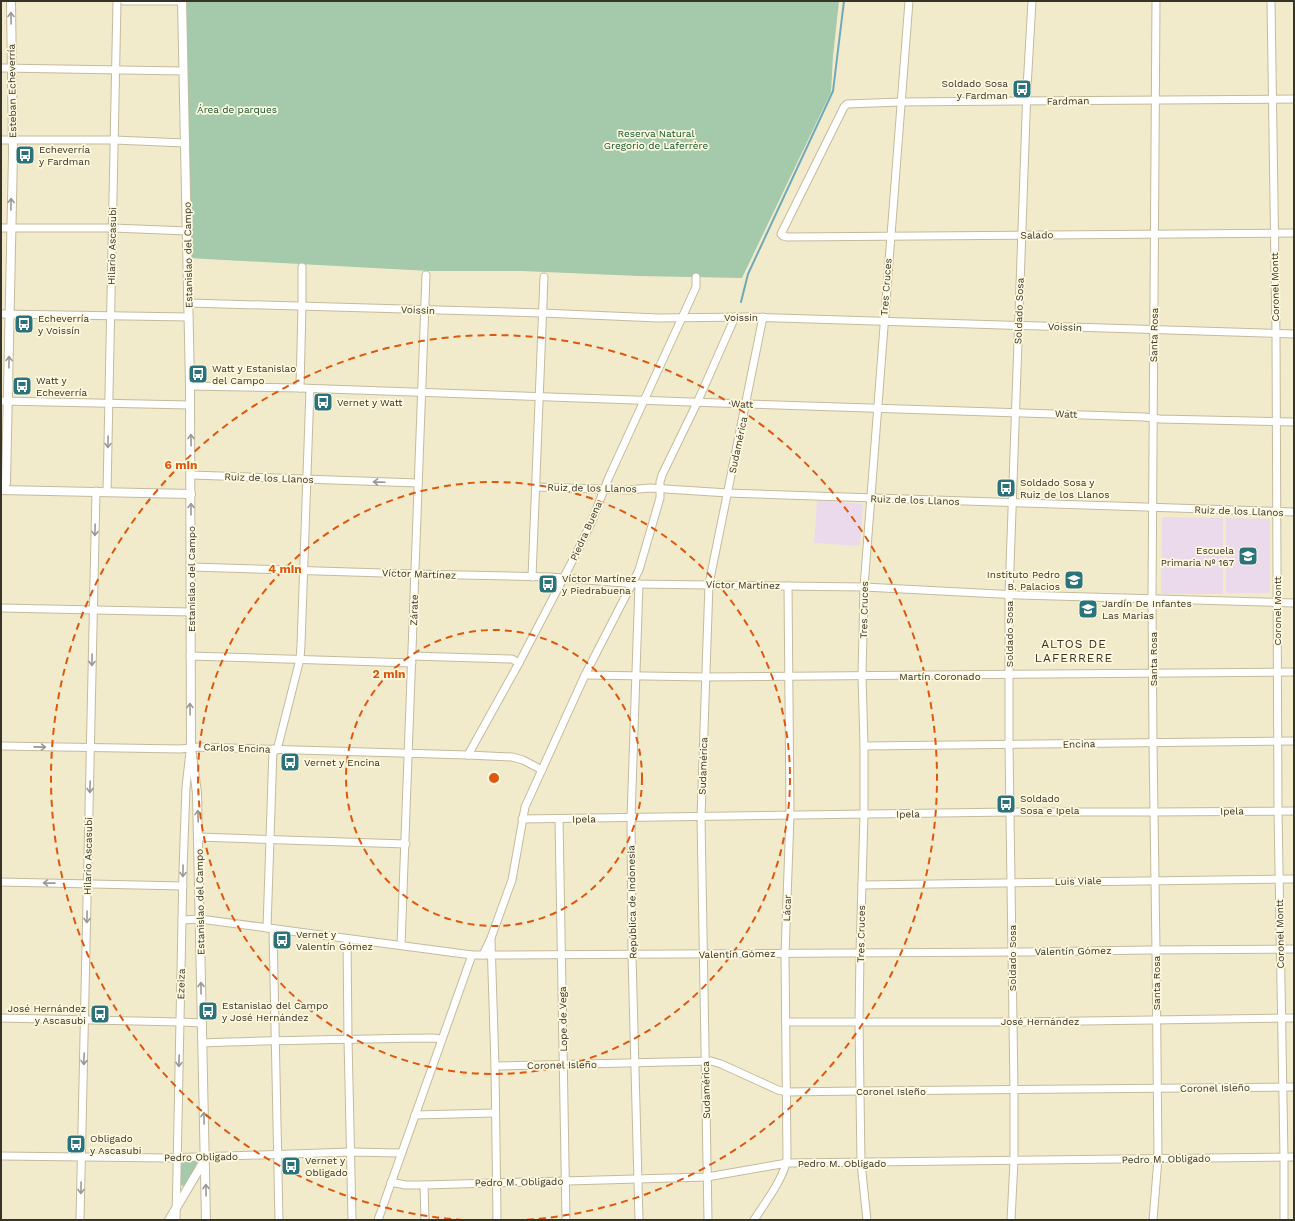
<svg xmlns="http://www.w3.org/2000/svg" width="1295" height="1221" viewBox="0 0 1295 1221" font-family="'Work Sans',sans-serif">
  <rect width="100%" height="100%" fill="#f2ebcb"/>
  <g fill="#ebdaeb">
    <path d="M817,500L863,504L860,546L814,543Z"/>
    <path d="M1162,517L1223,518V594H1161Z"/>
    <path d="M1226,518L1270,519V593H1226Z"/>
  </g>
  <g fill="#a4c9ab">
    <path d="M182,1H839L833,56L831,92L742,278L639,276L522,271H429L188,258Z"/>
    <path d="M196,1161L198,1165L187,1184L183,1186L180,1185L179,1162Z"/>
  </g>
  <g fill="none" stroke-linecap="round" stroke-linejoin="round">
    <path stroke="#6ea9ba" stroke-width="2" d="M741,302L748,274L833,91L844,1"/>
    <defs>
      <g id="minor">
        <path d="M124,1H182"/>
        <path d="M1271,1L1276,334L1278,811L1284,1157V1220"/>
        <path d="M1,68L183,71"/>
        <path d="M1294,99L901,102L847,104L844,107L781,234L783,236L787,237L1294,233"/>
        <path d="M1,140H114L185,143"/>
        <path d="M1,228H112L188,231"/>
        <path d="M189,303L542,313L658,318L748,317L1294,334"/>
        <path d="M1,314L189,317"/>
        <path d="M190,386L300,388L747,404L1144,417L1160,419L1294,422"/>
        <path d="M300,388L302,306V267"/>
        <path d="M1,401L190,405"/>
        <path d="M191,475L418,483"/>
        <path d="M536,487L628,490L650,488L728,493L1294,512"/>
        <path d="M107,492L117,1"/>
        <path d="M191,567L415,574L550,577L636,584L864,587L1019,595L1294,603"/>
        <path d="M532,577L544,277"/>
        <path d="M1,608L191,612"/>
        <path d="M190,656L412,663"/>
        <path d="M412,656L512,659L519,663"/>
        <path d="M585,675L706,677L1294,672"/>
        <path d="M1,746L180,749L199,747L468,755L512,757L523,760L542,770"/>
        <path d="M864,746L1294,741"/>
        <path d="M277,750L300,659L301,645L310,389"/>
        <path d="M468,755L519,663L576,554L591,523L609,477L691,298L696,287V277"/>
        <path d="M522,819L1011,812H1155L1294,811"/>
        <path d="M559,819L566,1220"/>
        <path d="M198,837L406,844"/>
        <path d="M1,882L183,886"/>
        <path d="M862,885L1294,879"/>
        <path d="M182,920L200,919L472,955H492L1026,952L1147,950L1294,949"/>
        <path d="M267,928L273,749"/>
        <path d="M273,929L279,1220"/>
        <path d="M347,939L348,1039L352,1220"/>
        <path d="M491,940L495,1066L497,1220"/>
        <path d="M401,945L426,275"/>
        <path d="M483,955L491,938L512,880L525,807L585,675L639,570L660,498V482L662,475L697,403L735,317"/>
        <path d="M1,1018L180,1022L202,1023"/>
        <path d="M786,1022H1012L1294,1018"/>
        <path d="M203,1043C279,1040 356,1039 433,1038L442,1039"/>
        <path d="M495,1066L711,1061L721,1064L778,1090L786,1092L860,1091L1294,1087"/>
        <path d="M415,1115L495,1113"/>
        <path d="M1,1156L167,1158L351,1152L401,1153"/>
        <path d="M391,1182L405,1185H424L707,1177L787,1163L1294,1157"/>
        <path d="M424,1185L425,1220"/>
        <path d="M80,1220L96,491"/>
        <path d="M176,1220L183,870L186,787L190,752"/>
        <path d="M378,1220L472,955"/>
        <path d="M639,1220L632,955L631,818L639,584"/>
        <path d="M708,1220L701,817L709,584L763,317"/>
        <path d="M754,1220C764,1204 785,1177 787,1158L785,954L790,816L788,586"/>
        <path d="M867,1220L861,1163L859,1022L860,952L864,815V746L862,676L864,587L909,1"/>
        <path d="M1011,1220L1014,1161V1091L1009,745V595L1027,88L1032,1"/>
        <path d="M1153,1220L1158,1159L1156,950L1153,743L1152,599L1156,1"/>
      </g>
      <g id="tertiary">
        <path d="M182,1L190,386L191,748L197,793L206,1220"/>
        <path d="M1,490L191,494"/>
        <path d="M2,490L6,483L13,154L11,1"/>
        <path d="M169,1220L204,1161"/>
      </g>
    </defs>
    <use href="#minor" stroke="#c3bb9d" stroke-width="9"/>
    <use href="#tertiary" stroke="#c3bb9d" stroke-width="10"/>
    <use href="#minor" stroke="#fff" stroke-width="7"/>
    <use href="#tertiary" stroke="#fff" stroke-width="8"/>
  </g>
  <defs><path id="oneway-shaft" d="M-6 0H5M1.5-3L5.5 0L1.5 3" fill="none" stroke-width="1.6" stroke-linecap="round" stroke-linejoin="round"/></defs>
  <g stroke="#9a9993">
    <use href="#oneway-shaft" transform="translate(11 18) rotate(-91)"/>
    <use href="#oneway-shaft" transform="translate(11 204) rotate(-89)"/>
    <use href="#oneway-shaft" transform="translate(9 362) rotate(-89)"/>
    <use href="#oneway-shaft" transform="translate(191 440) rotate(-91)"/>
    <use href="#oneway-shaft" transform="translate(108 442) rotate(91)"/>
    <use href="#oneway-shaft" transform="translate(379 482) rotate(-178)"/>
    <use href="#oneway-shaft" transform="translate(191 509) rotate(-90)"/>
    <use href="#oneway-shaft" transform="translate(95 530) rotate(91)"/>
    <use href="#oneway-shaft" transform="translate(92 660) rotate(91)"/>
    <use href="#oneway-shaft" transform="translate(190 709) rotate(-91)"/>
    <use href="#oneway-shaft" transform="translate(40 747) rotate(1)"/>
    <use href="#oneway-shaft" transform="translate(90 787) rotate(91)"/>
    <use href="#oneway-shaft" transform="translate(198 816) rotate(-92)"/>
    <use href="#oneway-shaft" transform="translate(183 871) rotate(91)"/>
    <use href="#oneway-shaft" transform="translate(49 883) rotate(-179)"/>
    <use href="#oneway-shaft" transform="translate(87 917) rotate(91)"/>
    <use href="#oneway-shaft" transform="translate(201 988) rotate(-91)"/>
    <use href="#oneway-shaft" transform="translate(84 1059) rotate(92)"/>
    <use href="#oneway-shaft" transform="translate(179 1061) rotate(92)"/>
    <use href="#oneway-shaft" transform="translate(204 1118) rotate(-91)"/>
    <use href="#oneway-shaft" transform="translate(81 1188) rotate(91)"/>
    <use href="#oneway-shaft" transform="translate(206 1190) rotate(-91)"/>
  </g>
  <g fill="none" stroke="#df570d" stroke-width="2" stroke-dasharray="7 5">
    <circle cx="494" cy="778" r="148"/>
    <circle cx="494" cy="778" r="296"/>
    <path d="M463 1220A443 443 0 1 1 525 1220"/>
  </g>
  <defs>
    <symbol id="bus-square" viewBox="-11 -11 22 22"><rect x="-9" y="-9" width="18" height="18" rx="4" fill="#2a727c" stroke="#fef8de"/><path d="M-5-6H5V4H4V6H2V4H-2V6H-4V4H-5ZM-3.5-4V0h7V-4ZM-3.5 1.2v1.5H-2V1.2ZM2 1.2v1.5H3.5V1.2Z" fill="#fff"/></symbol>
    <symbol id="school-square" viewBox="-11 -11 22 22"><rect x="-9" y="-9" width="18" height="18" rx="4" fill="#2a727c" stroke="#fef8de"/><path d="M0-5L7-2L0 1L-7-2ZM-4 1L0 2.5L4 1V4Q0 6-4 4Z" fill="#fff"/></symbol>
  </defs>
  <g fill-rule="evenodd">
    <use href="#bus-square" x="1011" y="78" width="22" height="22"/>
    <use href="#bus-square" x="14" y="144" width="22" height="22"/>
    <use href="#bus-square" x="13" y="313" width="22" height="22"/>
    <use href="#bus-square" x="187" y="363" width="22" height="22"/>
    <use href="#bus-square" x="11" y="375" width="22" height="22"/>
    <use href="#bus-square" x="312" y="391" width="22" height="22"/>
    <use href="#bus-square" x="995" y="477" width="22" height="22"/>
    <use href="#school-square" x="1237" y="545" width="22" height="22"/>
    <use href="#school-square" x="1063" y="569" width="22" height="22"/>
    <use href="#bus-square" x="537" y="573" width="22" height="22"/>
    <use href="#school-square" x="1077" y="598" width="22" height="22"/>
    <use href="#bus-square" x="279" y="751" width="22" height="22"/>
    <use href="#bus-square" x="995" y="793" width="22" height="22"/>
    <use href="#bus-square" x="271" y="929" width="22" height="22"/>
    <use href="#bus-square" x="197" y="1000" width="22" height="22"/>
    <use href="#bus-square" x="89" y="1003" width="22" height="22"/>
    <use href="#bus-square" x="65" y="1133" width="22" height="22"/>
    <use href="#bus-square" x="280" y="1155" width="22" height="22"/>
  </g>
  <g text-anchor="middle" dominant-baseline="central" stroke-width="3.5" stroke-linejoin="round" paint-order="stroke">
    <g font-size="10" fill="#363327" stroke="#fef8de" text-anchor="start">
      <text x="1008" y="83" text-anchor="end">Soldado Sosa<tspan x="1008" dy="12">y Fardman</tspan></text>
      <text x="39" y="149">Echeverría<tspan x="39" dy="12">y Fardman</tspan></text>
      <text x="38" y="318">Echeverría<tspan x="38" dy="12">y Voissín</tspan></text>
      <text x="212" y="368">Watt y Estanislao<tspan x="212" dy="12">del Campo</tspan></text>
      <text x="36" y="380">Watt y<tspan x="36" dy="12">Echeverría</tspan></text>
      <text x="337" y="402">Vernet y Watt</text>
      <text x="1020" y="482">Soldado Sosa y<tspan x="1020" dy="12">Ruiz de los Llanos</tspan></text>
      <text x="1234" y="550" text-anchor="end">Escuela<tspan x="1234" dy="12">Primaria Nº 167</tspan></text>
      <text x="1060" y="574" text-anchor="end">Instituto Pedro<tspan x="1060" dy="12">B. Palacios</tspan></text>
      <text x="562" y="578">Víctor Martínez<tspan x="562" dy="12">y Piedrabuena</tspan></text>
      <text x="1102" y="603">Jardín De Infantes<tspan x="1102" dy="12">Las Marias</tspan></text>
      <text x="304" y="762">Vernet y Encina</text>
      <text x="1020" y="798">Soldado<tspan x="1020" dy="12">Sosa e Ipela</tspan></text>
      <text x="296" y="934">Vernet y<tspan x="296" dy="12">Valentín Gómez</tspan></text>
      <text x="222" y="1005">Estanislao del Campo<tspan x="222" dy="12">y José Hernández</tspan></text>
      <text x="86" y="1008" text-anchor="end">José Hernández<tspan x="86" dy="12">y Ascasubi</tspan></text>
      <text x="90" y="1138">Obligado<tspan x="90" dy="12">y Ascasubi</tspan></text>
      <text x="305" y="1160">Vernet y<tspan x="305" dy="12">Obligado</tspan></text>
    </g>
    <g font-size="10" fill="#363327" stroke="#fef8de">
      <text transform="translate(12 91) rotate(-91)">Esteban Echeverría</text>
      <text transform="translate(1068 101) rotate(-1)">Fardman</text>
      <text transform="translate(1037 235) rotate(-1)">Salado</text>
      <text transform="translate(112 246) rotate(-89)">Hilario Ascasubi</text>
      <text transform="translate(188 255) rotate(-91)">Estanislao del Campo</text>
      <text transform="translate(886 287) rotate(-86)">Tres Cruces</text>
      <text transform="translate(1275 287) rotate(-91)">Coronel Montt</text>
      <text transform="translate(418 310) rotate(2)">Voissin</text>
      <text transform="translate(1019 311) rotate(-88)">Soldado Sosa</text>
      <text x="741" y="317">Voissin</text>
      <text transform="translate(1065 327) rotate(2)">Voissin</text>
      <text transform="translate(1154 335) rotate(-89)">Santa Rosa</text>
      <text transform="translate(742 404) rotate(2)">Watt</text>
      <text transform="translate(1066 414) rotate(2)">Watt</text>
      <text transform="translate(738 445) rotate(-78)">Sudamérica</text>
      <text transform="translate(269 478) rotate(2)">Ruiz de los Llanos</text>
      <text transform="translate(592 488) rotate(1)">Ruiz de los Llanos</text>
      <text transform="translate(915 500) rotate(2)">Ruiz de los Llanos</text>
      <text transform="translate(1239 511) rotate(2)">Ruiz de los Llanos</text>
      <text transform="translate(586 531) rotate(-66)">Piedra Buena</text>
      <text transform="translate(419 574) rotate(2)">Víctor Martínez</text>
      <text transform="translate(191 579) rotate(-90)">Estanislao del Campo</text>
      <text transform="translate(743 585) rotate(1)">Víctor Martínez</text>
      <text transform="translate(414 610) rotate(-88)">Zárate</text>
      <text transform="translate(864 610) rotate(-89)">Tres Cruces</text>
      <text transform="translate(1277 611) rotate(-90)">Coronel Montt</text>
      <text transform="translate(1009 634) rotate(-90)">Soldado Sosa</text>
      <text transform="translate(1153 659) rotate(-90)">Santa Rosa</text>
      <text x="940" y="676">Martín Coronado</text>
      <text transform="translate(1079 744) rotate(-1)">Encina</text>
      <text transform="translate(237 748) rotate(2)">Carlos Encina</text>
      <text transform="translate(703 766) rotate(-88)">Sudamérica</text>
      <text transform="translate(1232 811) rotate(-1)">Ipela</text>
      <text transform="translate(908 814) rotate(-1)">Ipela</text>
      <text transform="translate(584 819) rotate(-1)">Ipela</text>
      <text transform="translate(88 856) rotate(-89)">Hilario Ascasubi</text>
      <text transform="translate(1078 881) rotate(-1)">Luis Viale</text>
      <text transform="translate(200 902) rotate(-91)">Estanislao del Campo</text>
      <text transform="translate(632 902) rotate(-91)">República de Indonesia</text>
      <text transform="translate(787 908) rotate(-88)">Lácar</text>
      <text transform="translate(861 934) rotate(-89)">Tres Cruces</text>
      <text transform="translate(1280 934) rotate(-91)">Coronel Montt</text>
      <text transform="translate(1073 951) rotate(-1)">Valentín Gómez</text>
      <text transform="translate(737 954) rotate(-1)">Valentín Gómez</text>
      <text transform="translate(1012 958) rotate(-90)">Soldado Sosa</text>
      <text transform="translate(1156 983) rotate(-90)">Santa Rosa</text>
      <text transform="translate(181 984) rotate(-89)">Ezeiza</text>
      <text transform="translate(563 1019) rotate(-91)">Lope de Vega</text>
      <text x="1040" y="1021">José Hernández</text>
      <text transform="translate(562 1065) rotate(-1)">Coronel Isleño</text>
      <text transform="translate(1215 1088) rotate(-1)">Coronel Isleño</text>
      <text transform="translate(706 1090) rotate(-91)">Sudamérica</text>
      <text x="891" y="1091">Coronel Isleño</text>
      <text transform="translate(201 1157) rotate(-1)">Pedro Obligado</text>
      <text transform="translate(1166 1159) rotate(-1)">Pedro M. Obligado</text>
      <text x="842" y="1163">Pedro M. Obligado</text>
      <text transform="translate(519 1182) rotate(-1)">Pedro M. Obligado</text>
    </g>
    <g font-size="10" fill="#105429" stroke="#fef8de">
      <text x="237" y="109">Área de parques</text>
      <text x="656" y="133">Reserva Natural<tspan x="656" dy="12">Gregorio de Laferrère</tspan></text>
    </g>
    <g font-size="12" letter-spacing="1" fill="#363327" stroke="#fef8de">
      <text x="1074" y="644">ALTOS DE<tspan x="1074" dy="14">LAFERRERE</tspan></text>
    </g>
  </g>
  <circle cx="494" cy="778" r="6" fill="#df570d" stroke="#fef8de" stroke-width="2"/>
  <g font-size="12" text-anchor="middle" font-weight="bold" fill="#df570d" stroke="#fef8de" stroke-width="3.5" stroke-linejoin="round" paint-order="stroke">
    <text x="181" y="469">6 min</text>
    <text x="285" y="573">4 min</text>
    <text x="389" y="678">2 min</text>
  </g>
  <rect width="1295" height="1221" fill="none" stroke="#363327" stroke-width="4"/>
</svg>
